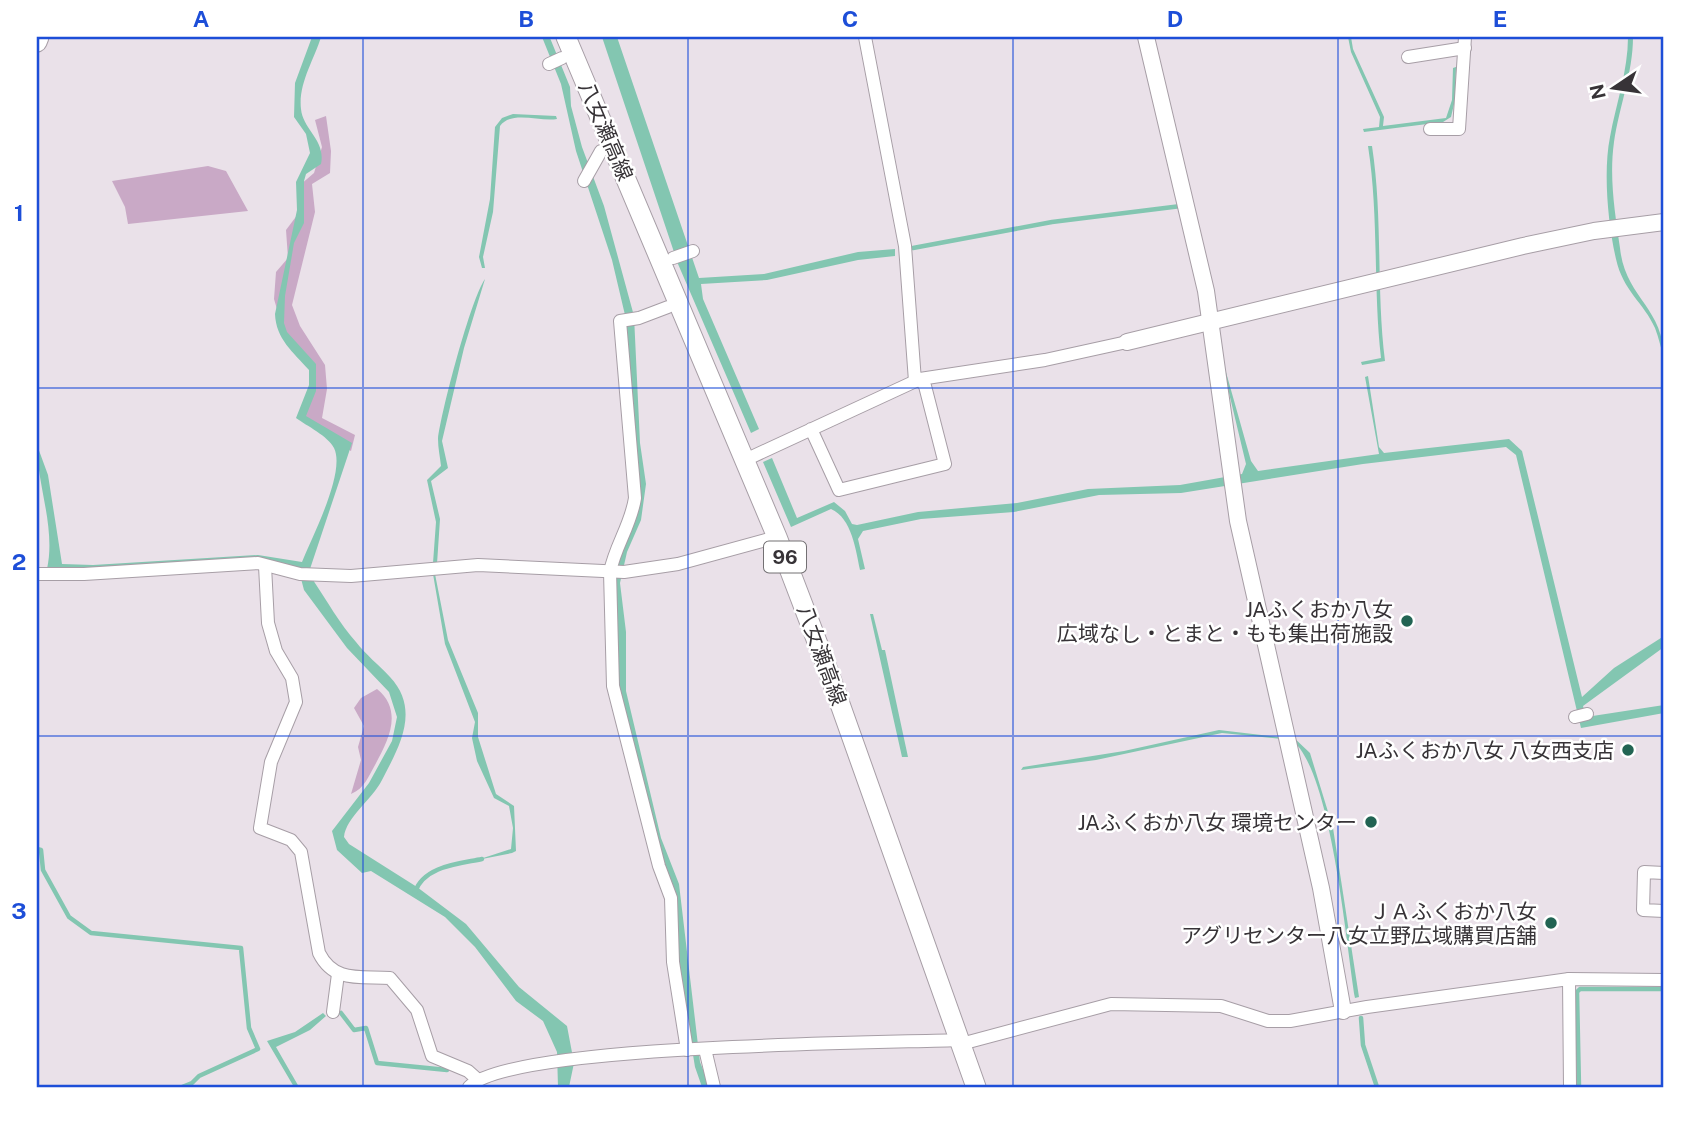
<svg xmlns="http://www.w3.org/2000/svg" width="1701" height="1124" viewBox="0 0 1701 1124" font-family="'Public Sans','Noto Sans JP',sans-serif">
  <rect width="100%" height="100%" fill="#eae1e9"/>
  <g fill="#c9a9c6">
    <path d="M326,116L331,151L330,173L312,184L315,212L292,305L300,326L325,365L327,389L322,418L355,435L351,451L310,426L302,409C317,397 316,386 314,367L287,343L274,299L276,272L288,258L286,230L298,214L300,185L314,173L322,147L315,120Z"/>
    <path d="M208,166L226,171L248,211L128,224L125,207L112,181Z"/>
    <path d="M377,689C404,711 388,741 375,765C368,777 365,788 351,794L361,760L358,747L364,726L354,708L361,698Z"/>
  </g>
  <g fill="#83c6b1">
    <path d="M312,37H321C314,60 298,84 301,109C303,130 326,140 321,164L306,174L304,181V223L294,243L285,296L284,323L287,332L316,364V391L306,416L352,443L310,569L313,580C327,601 340,624 356,642C366,655 379,665 390,677C421,710 399,747 382,780C372,800 346,817 344,837L349,844L417,887L466,924L519,987L567,1026L574,1063L569,1087H558L557,1052L543,1021L516,1001L475,947L445,917L371,871L362,873L337,850L332,831L369,783L392,741L397,717L389,692L347,648L304,590L299,571L291,568L47,569C56,528 37,485 37,445L48,475L62,564L93,565L258,555L302,562C312,537 346,472 334,448C328,436 307,426 296,418L309,385V370C293,352 276,339 275,314L297,210L296,182L310,153L306,134L294,117L295,83Z"/>
    <path d="M542,37L550,38L570,87L571,106L582,147L604,206L634,316L640,443L646,484L641,520L627,552L620,583L626,632V691L661,838L679,884L700,1062L710,1087H702L695,1067L663,869L617,684L613,579L639,498L625,315L612,260L576,151L561,84Z"/>
    <path d="M602,37H617L699,278L764,274L858,252L895,249V256L858,260L767,280L701,284L703,299L759,429L751,433L678,264Z"/>
    <path d="M1348,37H1351L1353,49L1384,117L1383,126L1446,118L1452,100L1453,68L1456,67L1455,100L1451,117L1443,122L1364,132L1363,129L1379,127L1380,117L1351,52Z"/>
    <path d="M1628,37H1633C1633,73 1619,107 1614,142C1609,178 1615,213 1620,248C1625,298 1664,307 1664,359C1661,349 1659,338 1655,328C1644,303 1623,291 1616,259C1608,224 1603,172 1610,137C1616,104 1628,71 1628,37Z"/>
    <path d="M513,114L556,116L557,119C540,122 511,110 500,126L493,212L483,257L485,268H482L479,257L490,199L495,127L502,118Z"/>
    <path d="M1368,146H1372C1383,217 1376,289 1385,361L1362,365L1361,362L1381,358C1373,288 1379,216 1368,146Z"/>
    <path d="M485,279L464,348L442,441L448,468L431,481L440,519L437,564L433,563L436,522L427,480L441,466C440,457 438,448 438,439C441,412 471,298 485,279Z"/>
    <path d="M1213,326L1251,461L1258,471L1379,454L1365,377L1368,376L1379,447L1384,453L1509,439L1522,451L1582,697L1614,668L1664,636V647L1583,706L1586,717L1664,705V713L1581,728L1516,455L1506,447L1363,464L1181,493L1099,495L1014,512L921,519L863,531L858,539L865,569L860,570C856,551 852,518 831,509L791,527L763,462L772,458L797,518L834,502L845,511L852,524L857,525L918,512L1017,503L1088,489L1180,485L1242,474L1246,464Z"/>
    <path d="M433,574H435L448,640L478,713V737L496,794L514,806L516,851L512,853L477,860L511,849L513,828L509,806L494,798L477,761L472,738L475,722L445,644Z"/>
    <path d="M870,614H873L882,650H885L908,757H902Z"/>
    <path d="M1219,730L1279,737L1292,736L1310,753L1333,828L1359,997L1355,998C1346,944 1332,772 1292,740L1222,733L1096,760L1021,770L1023,767L1124,751Z"/>
    <path d="M323,1013L326,1016L310,1030L276,1047L299,1087H294L267,1041L295,1032Z"/>
  </g>
  <g fill="none" stroke-linecap="round" stroke-linejoin="round">
    <g stroke="#83c6b1" stroke-width="4.5">
      <path d="M913,248L1052,222L1181,206"/>
      <path d="M37,849L41,850L43,870L69,917L91,933L241,948L249,1028L258,1049L199,1076L192,1083L182,1087"/>
      <path d="M415,892C424,866 458,864 482,859"/>
      <path d="M341,1013L354,1030L366,1028L377,1063L447,1070"/>
      <path d="M1361,1018L1363,1045L1377,1087"/>
      <path d="M1579,1087L1577,992L1580,989H1664"/>
    </g>
    <defs>
      <g id="minor">
        <path d="M865,37L905,246L915,381"/>
        <path d="M1408,57L1465,48"/>
        <path d="M549,64L562,58"/>
        <path d="M1430,129H1459L1465,37"/>
        <path d="M584,181L601,151"/>
        <path d="M673,258L693,251"/>
        <path d="M668,307L639,318L620,321L635,498C631,525 615,546 610,572L613,686L659,866L671,898L673,962L687,1050"/>
        <path d="M920,379L1045,360L1127,342"/>
        <path d="M745,460L920,379L925,386L945,464L839,490L811,429"/>
        <path d="M265,566L268,623L276,651L292,678L296,702L271,762L260,828L291,840L301,852L319,953C334,983 360,976 390,978L417,1010L432,1056L468,1071L477,1079"/>
        <path d="M37,574H84L258,563L300,574L351,576L478,565L624,572L678,564L777,537"/>
        <path d="M1575,717L1587,714"/>
        <path d="M1664,873L1644,872L1643,910L1664,911"/>
        <path d="M1569,979L1570,1087"/>
        <path d="M333,1012L338,974"/>
        <path d="M961,1044L1111,1004L1221,1006L1268,1021H1290L1367,1007L1569,979L1664,980"/>
        <path d="M705,1049L714,1087"/>
        <path d="M469,1087C510,1044 882,1043 960,1040"/>
      </g>
      <g id="tertiary">
        <path d="M1146,37L1206,291L1238,521L1321,888L1343,1011"/>
        <path d="M1127,342L1523,246L1594,231L1664,222"/>
      </g>
      <g id="primary">
        <path d="M566,37L777,537L829,673L976,1087"/>
        <path d="M37,42L39,37"/>
      </g>
    </defs>
    <use href="#minor" stroke="#a79ea6" stroke-width="14"/>
    <use href="#tertiary" stroke="#a79ea6" stroke-width="18"/>
    <use href="#primary" stroke="#a79ea6" stroke-width="21"/>
    <use href="#minor" stroke="#fff" stroke-width="12"/>
    <use href="#tertiary" stroke="#fff" stroke-width="16"/>
    <use href="#primary" stroke="#fff" stroke-width="19"/>
  </g>
  <path fill="none" stroke="#1d4ed8" stroke-width="2" stroke-opacity="0.55" d="M363,37V1087M688,37V1087M1013,37V1087M1338,37V1087M37,388H1664M37,736H1664"/>
  <g fill="#226453" stroke="#fff" stroke-width="2.5">
    <circle cx="1407" cy="621" r="7"/>
    <circle cx="1628" cy="750" r="7"/>
    <circle cx="1371" cy="822" r="7"/>
    <circle cx="1551" cy="923" r="7"/>
  </g>
  <g text-anchor="middle" dominant-baseline="central" stroke-width="5" stroke-linejoin="round" paint-order="stroke">
    <rect fill="#fff" stroke="#737073" stroke-width="2" x="764" y="541.5" width="42" height="31" rx="5"/>
    <g font-size="19" font-weight="bold" fill="#373337">
      <text x="785" y="557">96</text>
    </g>
    <g font-size="21" fill="#373337" stroke="#fff">
      <text transform="translate(606 131) rotate(67)">八女瀬高線</text>
      <text transform="translate(822 655) rotate(70)">八女瀬高線</text>
    </g>
    <g font-size="21" fill="#373337" stroke="#fff" text-anchor="end">
      <text x="1393" y="609">JAふくおか八女<tspan x="1393" dy="24">広域なし・とまと・もも集出荷施設</tspan></text>
      <text x="1614" y="750">JAふくおか八女 八女西支店</text>
      <text x="1357" y="822">JAふくおか八女 環境センター</text>
      <text x="1537" y="911">ＪＡふくおか八女<tspan x="1537" dy="24">アグリセンター八女立野広域購買店舗</tspan></text>
    </g>
  </g>
  <rect width="1701" height="1124" fill="none" stroke="#ffffff" stroke-width="77"/>
  <g transform="translate(1614 88) rotate(257)" stroke="#ffffff" stroke-width="5" paint-order="stroke">
  <path d="M0-5L12 26L0 18L-12 26Z" fill="#373337"/>
  <text y="-10" font-size="19" font-weight="bold" text-anchor="middle" fill="#373337">N</text>
  </g>
  <rect x="38" y="38" width="1624" height="1048" fill="none" stroke="#1d4ed8" stroke-width="2.5"/>
  <g font-size="23" text-anchor="middle" font-weight="bold" fill="#1d4ed8">
    <text x="201" y="27">A</text>
    <text x="526" y="27">B</text>
    <text x="850" y="27">C</text>
    <text x="1175" y="27">D</text>
    <text x="1500" y="27">E</text>
    <text x="19" y="221">1</text>
    <text x="19" y="570">2</text>
    <text x="19" y="919">3</text>
  </g>
</svg>
